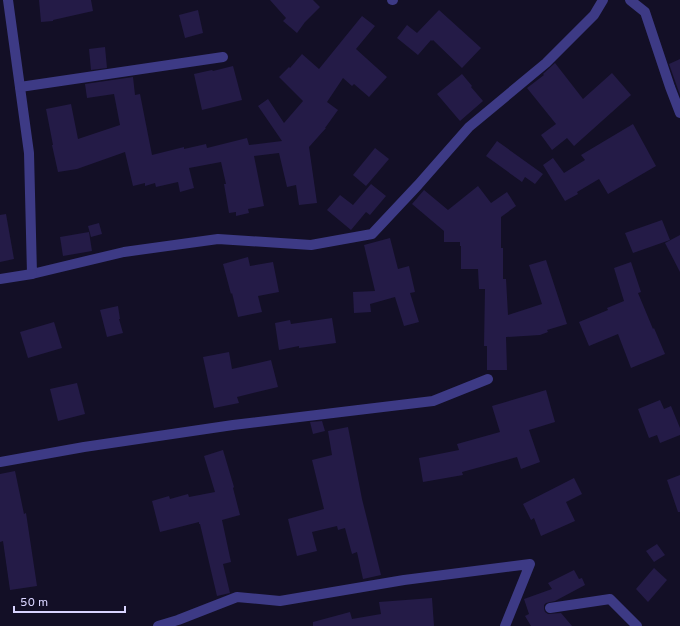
<svg xmlns="http://www.w3.org/2000/svg" width="680" height="626" viewBox="0 0 680 626" font-family="Overpass,sans-serif">
  <rect width="100%" height="100%" fill="#130f26"/>
  <g fill="#241b47">
    <path d="M39,0H91L93,11L53,20V21L41,22Z"/>
    <path d="M270,0H313L320,7L305,22L297,33L283,21L286,18Z"/>
    <path d="M198,10L203,33L185,38L179,15Z"/>
    <path d="M439,10L481,48L462,68L433,40L432,41L431,40L418,55L397,38L407,25L417,33Z"/>
    <path d="M362,16L375,26L356,49L387,77L369,97L354,84L352,86L343,78L327,102L338,110L325,128H326L309,147L317,203L299,205L296,185L287,187L279,153L254,156L264,206L248,209L249,213L236,216V212L229,213L224,184H226L221,162L189,168L194,188L180,192L178,182L156,187L155,183L145,186V183L133,186L125,152L77,169L58,172L52,145H53L46,109L71,104L78,139L120,125L114,94L87,98L85,84L133,77L135,95L140,94L152,155L184,147V149L206,144L207,148L247,138L249,145L282,141L258,106L268,99L284,123L303,101L279,77L289,67L290,68L302,54L319,69Z"/>
    <path d="M105,47L107,68L91,70L89,49Z"/>
    <path d="M680,59V95L669,64Z"/>
    <path d="M555,63L583,99L612,73L631,95L574,146L567,138L552,150L541,135L556,124L527,88L544,75L543,74Z"/>
    <path d="M233,66L242,100L202,110L194,74L212,70L213,71Z"/>
    <path d="M462,74L472,86L471,87L483,101L460,121L437,94Z"/>
    <path d="M633,124L656,166L608,194L599,179L577,192L578,194L565,201L543,165L553,158L564,173L585,160L581,155Z"/>
    <path d="M497,141L543,174L535,184L525,177L522,182L486,156Z"/>
    <path d="M375,148L389,159L366,186L353,175Z"/>
    <path d="M371,184L386,196L370,215L366,212L351,230L327,210L340,195L353,205Z"/>
    <path d="M478,186L491,203L507,192L516,206L501,217V248H503V279H506L508,315L542,304L529,265L546,260L567,324L547,330L548,332L540,335L506,337L507,370H487V346H484L485,289H479L478,269H461V246H460V242H444V231L412,204L424,190L448,210Z"/>
    <path d="M6,214L14,259L0,262V215Z"/>
    <path d="M662,220L670,240L633,253L625,233Z"/>
    <path d="M99,223L102,234L91,237L88,226Z"/>
    <path d="M89,232L92,251L63,256L60,237Z"/>
    <path d="M680,235V272L665,243Z"/>
    <path d="M390,238L398,269L409,266L415,292L410,293L419,322L404,326L395,297L370,304L371,312L354,313L353,292L375,291L364,245Z"/>
    <path d="M248,257L250,266L273,262L279,292L258,296L262,312L238,317L232,293L231,294L223,264Z"/>
    <path d="M631,262L641,292L638,293L653,329L654,328L665,354L631,368L618,334L589,346L579,322L608,310L607,308L624,301L614,268Z"/>
    <path d="M118,306L120,319H119L123,333L107,337L100,310Z"/>
    <path d="M332,318L336,343L299,348V346L279,350L275,323L290,320L291,324Z"/>
    <path d="M54,322L62,348L28,358L20,332Z"/>
    <path d="M229,352L232,369L271,360L278,387L237,397L239,403L214,408L203,357Z"/>
    <path d="M77,383L85,414L58,421L50,389Z"/>
    <path d="M546,390L555,422L529,430L540,462L521,469L517,457L462,472L463,475L423,482L419,458L459,450L457,444L500,432L492,406Z"/>
    <path d="M660,400L664,409L671,406L680,428V435L660,443L657,435L649,438L638,409Z"/>
    <path d="M322,421L325,431L313,434L310,422Z"/>
    <path d="M348,427L362,499L381,575L363,579L357,552L352,554L345,528L338,530L337,526L312,532L317,551L297,556L288,519L324,509L312,460L332,455L328,431Z"/>
    <path d="M223,450L234,487L233,488L240,515L222,520L231,562L223,564L230,593L217,596L200,524H199V522L160,532L152,501L169,496L170,499L188,494L189,497L215,492L204,456Z"/>
    <path d="M15,471L24,514L26,513L37,586L10,590L3,541L0,542V474Z"/>
    <path d="M680,475V512H678L667,480Z"/>
    <path d="M574,478L582,494L566,502L575,521L541,536L534,518L531,520L523,504Z"/>
    <path d="M657,544L665,555L654,562L646,551Z"/>
    <path d="M654,568L667,580L648,602L636,589Z"/>
    <path d="M574,570L579,579L582,578L585,585L555,601L546,603L544,605V609L545,612L548,614L561,613L572,626H531L525,616L529,614L524,599L552,589L548,583Z"/>
    <path d="M432,598L434,626H313V622L350,612L352,619L381,614L379,602Z"/>
  </g>
  <g fill="none" stroke-linecap="round" stroke-linejoin="round">
    <g stroke="#3d3a85" stroke-width="10">
      <path d="M8,0L29,153L32,274L124,252L218,239L311,245L372,234L418,185L469,127L546,63L594,15L603,0"/>
      <path d="M392,0H393"/>
      <path d="M630,0L645,12L670,87L680,113"/>
      <path d="M20,87L223,57"/>
      <path d="M0,279L32,274"/>
      <path d="M0,462L84,447L233,425L433,401L488,379"/>
      <path d="M550,608L610,599L637,626"/>
      <path d="M158,626L178,620L237,597L280,601L404,580L530,564L505,626"/>
    </g>
  </g>
  <path d="M14 606v6h111v-6" fill="none" stroke="#d9d4ff" stroke-width="2"/>
  <text x="20" y="606" font-size="12" fill="#d9d4ff" stroke="#130f26" stroke-width="3" paint-order="stroke">50 m</text>
</svg>
